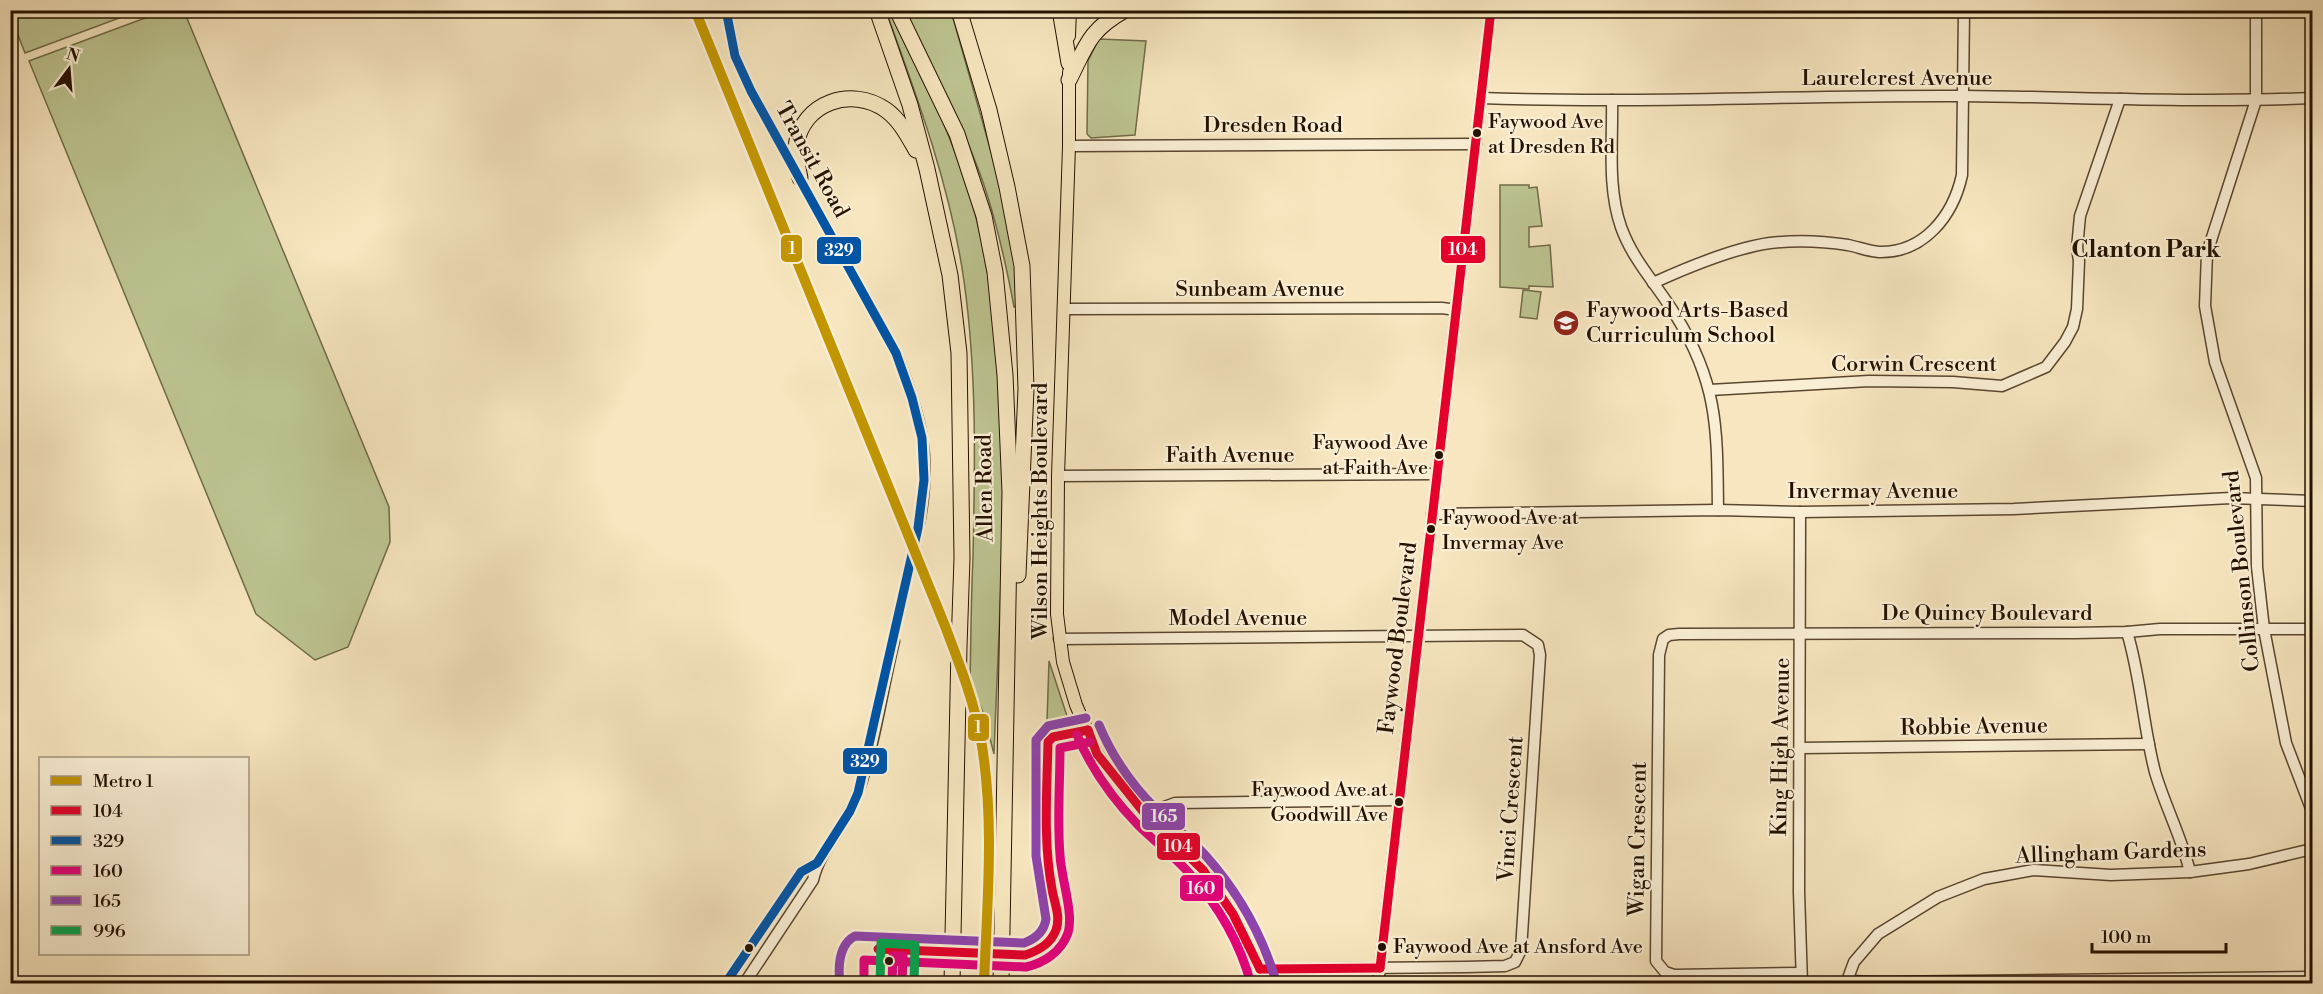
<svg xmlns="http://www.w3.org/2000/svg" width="2323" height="994" viewBox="0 0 2323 994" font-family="'Libre Bodoni',serif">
  <rect width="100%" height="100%" fill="#f7e6bf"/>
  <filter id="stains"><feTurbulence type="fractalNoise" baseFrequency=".00333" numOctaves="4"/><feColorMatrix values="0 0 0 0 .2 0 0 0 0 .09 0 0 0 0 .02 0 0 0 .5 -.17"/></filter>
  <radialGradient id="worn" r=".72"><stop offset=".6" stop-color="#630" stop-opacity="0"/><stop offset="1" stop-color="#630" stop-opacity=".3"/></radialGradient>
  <g fill="#bdc591" stroke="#706b48" stroke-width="1.5">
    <path d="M10,11L11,10L138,11L25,53L11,17Z"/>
    <path d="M164,11H184L389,507L390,542L348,647L315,660L256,614L29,61Z"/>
    <path d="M886,11H891C926,83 962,154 980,234C1016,398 1000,586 994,754L984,715L970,681C971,640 971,599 973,558C975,465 977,373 964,281C951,189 918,99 886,11Z"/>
    <path d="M904,11H951L1001,187L1013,246L1019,305L1014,307C1006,264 997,223 983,182C962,123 931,67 904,11Z"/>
    <path d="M1099,39L1146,41L1135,135L1091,138L1087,134L1088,61Z"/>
    <path d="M1500,185H1529V188L1537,187L1542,226L1529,227V247L1550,245L1553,287L1529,286V289L1500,287Z"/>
    <path d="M1523,290L1541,292L1537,319L1520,317Z"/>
    <path d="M1049,661L1068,719L1066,721H1047Z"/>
  </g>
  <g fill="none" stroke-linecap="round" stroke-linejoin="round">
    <path stroke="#d7c6a2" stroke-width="10" stroke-dasharray="10 5" stroke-linecap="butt" d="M894,641L918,528"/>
    <defs>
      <g id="minor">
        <path d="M726,10L735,56L751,91L896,353C921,417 933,458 918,528"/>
        <path d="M2256,10V100L2207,253L2205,306L2215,362L2256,478L2257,567L2264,629L2286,743L2312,811"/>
        <path d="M1481,98C1642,104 1802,95 1963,96C2079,97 2196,103 2312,98"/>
        <path d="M1612,100C1613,141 1607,187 1621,227C1633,261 1658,286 1676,316C1719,385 1717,432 1718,510"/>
        <path d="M1069,146L1476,144"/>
        <path d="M1653,283C1686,268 1734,248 1770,243C1796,240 1822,241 1848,245C1858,247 1868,251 1879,252C1924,253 1953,216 1962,175L1964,10"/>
        <path d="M1064,309L1442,308L1456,310"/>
        <path d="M1710,390L1869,381L1953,382L2002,386L2046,367L2065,342L2073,327L2077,309L2079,261L2077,248L2080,216L2120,99"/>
        <path d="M1058,476L1437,474"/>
        <path d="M1800,512L1799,892L1802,984"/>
        <path d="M1432,514L1718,510L1800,512L2014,509L2231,498L2312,501"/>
        <path d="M2127,632C2141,678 2143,726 2155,772C2165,806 2182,838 2190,872"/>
        <path d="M1059,639L1523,635L1538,645L1540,655L1521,950L1515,962L1505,966L1466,967L1260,969"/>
        <path d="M1801,748L2149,744"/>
        <path d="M1145,814L1175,803L1399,800"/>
        <path d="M1800,973L1674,975L1665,972L1656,961L1659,655L1663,639L1669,635L1679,634L2075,633L2127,632L2160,629H2312"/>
        <path d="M1847,981L1880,982L2312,977"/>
        <path d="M725,984L801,872L817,863"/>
        <path d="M744,984L813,880C820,849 846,825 857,795C874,748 882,690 894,641"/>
        <path d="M1378,984L1491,10"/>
        <path d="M1840,984L1847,981L1854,962L1878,934L1938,897L1984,879L2034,870L2111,875L2190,872L2249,864L2312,849"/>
      </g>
      <g id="major">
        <path d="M1069,36L1070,10"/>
        <path d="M1069,72V146L1058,476L1057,614L1063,662L1076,705L1097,754L1145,814L1203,870L1233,914L1260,969L1264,984"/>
      </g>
      <g id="highway">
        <path d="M877,10L910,105L927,169L950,275L959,353L962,558L959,647L952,984"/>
        <path d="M897,10L957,134L984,216L995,272L1005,375L1010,492L1001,984"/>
        <path d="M959,10L989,110L1007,187L1022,266L1026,389L1018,575"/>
        <path d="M1060,10L1069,63"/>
        <path d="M1069,80C1086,46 1089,30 1125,10"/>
        <path d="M800,178C798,168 795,156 796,146C802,102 852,86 886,110C900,120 908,136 916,150"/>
      </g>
    </defs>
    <use href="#minor" stroke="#594630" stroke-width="13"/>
    <use href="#major" stroke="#241100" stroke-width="14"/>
    <use href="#highway" stroke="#241100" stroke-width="17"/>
    <use href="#minor" stroke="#faefd5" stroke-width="10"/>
    <use href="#major" stroke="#f7e6bf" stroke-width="12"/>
    <use href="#highway" stroke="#f7e6bf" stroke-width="15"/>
    <defs>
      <g id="bus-1">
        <path d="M1088,730L1097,754L1145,814L1203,870L1233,914L1260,969"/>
        <path d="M878,949L1025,955C1038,951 1051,943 1056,930C1061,916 1054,902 1052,889C1043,841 1047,791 1048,742L1053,737L1088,730"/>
        <path d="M1380,968L1491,10"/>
        <path d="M1260,969L1380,968"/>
      </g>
      <path id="bus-2" d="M725,984L801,872L817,863L850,811L858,793L918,528L924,480L922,438L912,398L896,353L751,91L735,56L726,10"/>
      <g id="bus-3">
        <path d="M1077,735C1091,768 1113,799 1138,825C1155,842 1173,855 1189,873C1217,904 1240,943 1251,984"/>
        <path d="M864,982V960L1026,967C1044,963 1061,952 1068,933C1074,913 1061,878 1060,855C1057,819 1060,784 1060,748L1090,742"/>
        <path d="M892,984L893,956H903L902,984"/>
      </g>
      <g id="bus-4">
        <path d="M1099,725C1112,756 1132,785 1156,809C1172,825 1191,839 1206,856C1238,892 1262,935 1276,981"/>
        <path d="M840,984C838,967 838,945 855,936L1024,943C1035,939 1044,932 1046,919L1036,856V740L1048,726L1086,718"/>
      </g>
      <path id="bus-5" d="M880,984L881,943L915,945L914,984"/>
    </defs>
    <use href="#bus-1" stroke="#faefd5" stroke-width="14"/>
    <use href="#bus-2" stroke="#faefd5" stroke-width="14"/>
    <use href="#bus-3" stroke="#faefd5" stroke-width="14"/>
    <use href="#bus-4" stroke="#faefd5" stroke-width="14"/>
    <use href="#bus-5" stroke="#faefd5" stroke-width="14"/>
    <use href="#bus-1" stroke="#e4002b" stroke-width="9"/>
    <use href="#bus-2" stroke="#0054a6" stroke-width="9"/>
    <use href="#bus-3" stroke="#e5007d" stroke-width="9"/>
    <use href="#bus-4" stroke="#8e44ad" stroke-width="9"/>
    <use href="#bus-5" stroke="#00a651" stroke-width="9"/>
    <defs>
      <path id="metro-1" d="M695,10L945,626C959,663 974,701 981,740C995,820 987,903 984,984"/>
    </defs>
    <use href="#metro-1" stroke="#faefd5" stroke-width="15"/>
    <use href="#metro-1" stroke="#c39600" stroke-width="10"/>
  </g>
  <defs>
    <symbol id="school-disc" viewBox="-11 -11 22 22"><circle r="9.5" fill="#8f2418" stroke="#faefd5"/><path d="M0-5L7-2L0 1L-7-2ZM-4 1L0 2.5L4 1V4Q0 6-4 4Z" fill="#fff"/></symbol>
  </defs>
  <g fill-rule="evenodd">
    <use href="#school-disc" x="1551" y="308" width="30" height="30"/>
  </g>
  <g fill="#241100" stroke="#faefd5" stroke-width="2">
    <circle cx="1477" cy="133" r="5"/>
    <circle cx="1439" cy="455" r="5"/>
    <circle cx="1431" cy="529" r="5"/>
    <circle cx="1399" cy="802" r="5"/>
    <circle cx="1382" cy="947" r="5"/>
    <circle cx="749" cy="948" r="5"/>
    <circle cx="889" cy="961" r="5"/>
  </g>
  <g text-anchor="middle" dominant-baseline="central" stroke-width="4.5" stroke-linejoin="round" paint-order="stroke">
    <g font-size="20" fill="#241100" stroke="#faefd5" text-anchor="start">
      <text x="1488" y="122">Faywood Ave<tspan x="1488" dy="25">at Dresden Rd</tspan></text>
      <text x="1428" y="443" text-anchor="end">Faywood Ave<tspan x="1428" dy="25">at Faith Ave</tspan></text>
      <text x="1442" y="518">Faywood Ave at<tspan x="1442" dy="25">Invermay Ave</tspan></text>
      <text x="1388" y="790" text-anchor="end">Faywood Ave at<tspan x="1388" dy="25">Goodwill Ave</tspan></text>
      <text x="1393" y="947">Faywood Ave at Ansford Ave</text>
    </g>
    <g font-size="22" fill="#241100" stroke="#faefd5">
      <text x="1897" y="78">Laurelcrest Avenue</text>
      <text x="1273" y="125">Dresden Road</text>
      <text transform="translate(812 160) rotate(61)">Transit Road</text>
      <text x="1260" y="289">Sunbeam Avenue</text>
      <text x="1914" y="364">Corwin Crescent</text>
      <text x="1230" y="455">Faith Avenue</text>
      <text transform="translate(985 488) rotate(-91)">Allen Road</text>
      <text x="1873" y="491">Invermay Avenue</text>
      <text transform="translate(1040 511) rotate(-90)">Wilson Heights Boulevard</text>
      <text transform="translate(2242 571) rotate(-96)">Collinson Boulevard</text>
      <text x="1987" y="613">De Quincy Boulevard</text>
      <text x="1238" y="618">Model Avenue</text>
      <text transform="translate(1398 638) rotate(-83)">Faywood Boulevard</text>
      <text transform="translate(1974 727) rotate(-1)">Robbie Avenue</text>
      <text transform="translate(1781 747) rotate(-89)">King High Avenue</text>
      <text transform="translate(1511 809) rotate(-86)">Vinci Crescent</text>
      <text transform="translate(1638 839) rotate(-89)">Wigan Crescent</text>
      <text transform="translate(2111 853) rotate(-2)">Allingham Gardens</text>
    </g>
    <g font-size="22" fill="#241100" stroke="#faefd5" text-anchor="start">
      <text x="1586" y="310">Faywood Arts-Based<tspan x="1586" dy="25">Curriculum School</tspan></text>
    </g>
    <g font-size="24" font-weight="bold" fill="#241100" stroke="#faefd5">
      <text x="2146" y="250">Clanton Park</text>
    </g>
  </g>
  <g stroke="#faefd5" stroke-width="2">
    <rect x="780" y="234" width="23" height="29" rx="6" fill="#c39600"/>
    <rect x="1440" y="235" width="46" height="29" rx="6" fill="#e4002b"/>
    <rect x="816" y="236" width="46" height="29" rx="6" fill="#0054a6"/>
    <rect x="967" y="713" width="23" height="29" rx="6" fill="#c39600"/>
    <rect x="842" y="747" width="46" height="28" rx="6" fill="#0054a6"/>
    <rect x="1141" y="802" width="45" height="29" rx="6" fill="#8e44ad"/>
    <rect x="1156" y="832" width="45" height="29" rx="6" fill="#e4002b"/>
    <rect x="1179" y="874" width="45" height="28" rx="6" fill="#e5007d"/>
  </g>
  <g font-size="16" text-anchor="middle" font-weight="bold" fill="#fff">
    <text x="792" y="254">1</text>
    <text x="1463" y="255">104</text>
    <text x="839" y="256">329</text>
    <text x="978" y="733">1</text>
    <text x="865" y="767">329</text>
    <text x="1164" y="822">165</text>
    <text x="1178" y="852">104</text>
    <text x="1201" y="894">160</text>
  </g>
  <rect width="2323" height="994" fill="none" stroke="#f7e6bf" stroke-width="36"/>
  <rect x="12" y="12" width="2299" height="970" fill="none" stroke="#241100" stroke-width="3"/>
  <rect x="18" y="18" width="2287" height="958" fill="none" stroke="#241100" stroke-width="1.5"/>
  <rect x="39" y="757" width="210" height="198" fill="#faefd5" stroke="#a49680" stroke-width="1.5"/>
  <rect x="51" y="776" width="30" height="9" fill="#c39600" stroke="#a49680" stroke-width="1.5"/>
  <text x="93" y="787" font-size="18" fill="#241100">Metro 1</text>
  <rect x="51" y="806" width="30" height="9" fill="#e4002b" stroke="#a49680" stroke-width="1.5"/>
  <text x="93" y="817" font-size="18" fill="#241100">104</text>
  <rect x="51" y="836" width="30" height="9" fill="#0054a6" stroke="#a49680" stroke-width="1.5"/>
  <text x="93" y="847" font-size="18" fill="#241100">329</text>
  <rect x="51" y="866" width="30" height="9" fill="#e5007d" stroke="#a49680" stroke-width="1.5"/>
  <text x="93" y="877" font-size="18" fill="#241100">160</text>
  <rect x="51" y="896" width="30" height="9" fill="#8e44ad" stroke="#a49680" stroke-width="1.5"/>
  <text x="93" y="907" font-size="18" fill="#241100">165</text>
  <rect x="51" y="926" width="30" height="9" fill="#00a651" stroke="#a49680" stroke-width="1.5"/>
  <text x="93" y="937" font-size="18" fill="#241100">996</text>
  <g transform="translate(69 69) rotate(16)" stroke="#faefd5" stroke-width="4.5" paint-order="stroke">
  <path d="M0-4.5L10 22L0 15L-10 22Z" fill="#241100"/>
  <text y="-9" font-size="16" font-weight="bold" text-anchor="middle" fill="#241100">N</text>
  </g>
  <path d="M2092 943v9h134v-9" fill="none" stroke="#241100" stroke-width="3"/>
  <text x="2101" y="943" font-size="18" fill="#241100" stroke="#faefd5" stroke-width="4.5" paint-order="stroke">100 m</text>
  <rect width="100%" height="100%" filter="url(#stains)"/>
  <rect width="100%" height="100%" fill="url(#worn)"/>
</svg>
